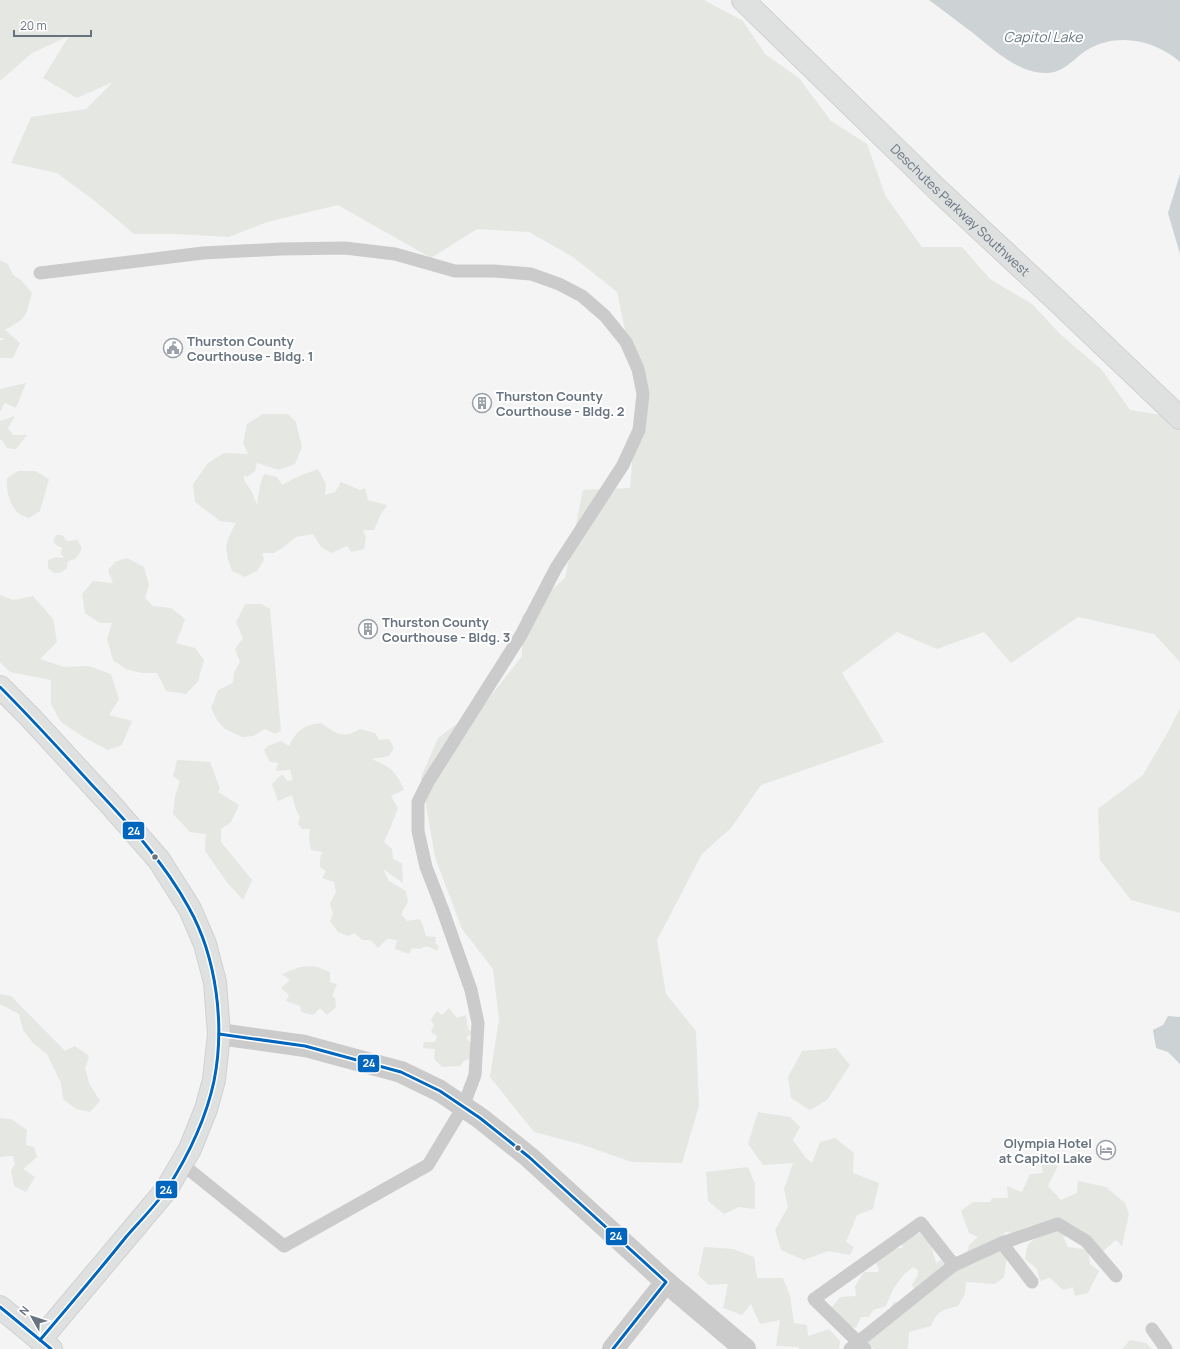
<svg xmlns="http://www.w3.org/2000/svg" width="1180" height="1349" viewBox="0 0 1180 1349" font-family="Manrope,sans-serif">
  <rect width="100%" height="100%" fill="#f4f4f4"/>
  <g fill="#e4e7e2">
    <path d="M0,0H704L743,21L765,54L799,78L831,121L867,144L886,197L922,247H962L990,279L1032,304L1061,335L1102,370L1130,410L1180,418V662L1154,634L1078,617L1011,663L984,632L937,649L897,632L842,673L884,742L761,785L731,828L702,854L657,940L666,994L696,1031L699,1106L682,1163L632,1162L583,1145L534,1132L490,1077L499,1019L493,969L462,929L435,857L421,777L438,738L486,702L522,656V616L565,578L583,490L630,488L638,391L617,292L573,257L529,232L477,229L431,258L338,205L267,222L229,237L176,234H134L96,202L57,173L11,163L31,117L86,109L113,82L77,98L43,78L69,36L32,53L0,81Z"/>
    <path d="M0,260L8,264L13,275L21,280L32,293C25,319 27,317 5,330L20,343L13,358H0V341L5,338H0Z"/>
    <path d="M26,383L16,408L5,403L0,412V389Z"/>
    <path d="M263,414H288L296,422L302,447L295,464L279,470L257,463L255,471L247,477L244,475V480L252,492L257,505L260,485L264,474L277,477L282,485L299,476L318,469L326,484L325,495L335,492L341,482L360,490L365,488L368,500L387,505L380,516L374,530H363L366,538L364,549L351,552L347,546L331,553L321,547L313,534L296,537L284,547L274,553H262L264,560L257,571L245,577L232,571C224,547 224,545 236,523L220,521L195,502L193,484L208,463L224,453L248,454L243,443L247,424Z"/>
    <path d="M15,416L8,428L13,435H27L16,449L7,448L2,440H0V421Z"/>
    <path d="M18,471H35L49,479L40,511L29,518C25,516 20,515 17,512C9,504 6,488 7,478Z"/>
    <path d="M56,535H62L67,541L77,540L81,546V551L75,559L68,561L67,568L60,573H54L48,568V560L56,557L64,558L61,554L62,547H59L53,542Z"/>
    <path d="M127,558L144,567L149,585L145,598L153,606L171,608L185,619L176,643L195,648L204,660L198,681L186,694L166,691L157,673H142L126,669L113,660L107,639L112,623H100L85,613L82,594L93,581L113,583L108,570L115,562Z"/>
    <path d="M0,595L13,600L33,596L53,619L57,642L40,659L64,667L89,666L111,674L119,699L109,715L132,721L122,745L108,750L85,738L61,722L51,704V680L10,672L0,662Z"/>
    <path d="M245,604H261L270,609L281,731L275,734L265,729L253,736L242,737L225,729L217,720L211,708L218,690L233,683L234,673L240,662L235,649L243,638L236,622Z"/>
    <path d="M1180,708V913L1131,900L1100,860L1098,809L1143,775L1168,732Z"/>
    <path d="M321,723C335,733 343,740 360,729L375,733L379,740L389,739L394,748L389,756L372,759C391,768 395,769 404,790L391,796L398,808L391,826L384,842L392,849L393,859L402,863L403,883L383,869L389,881L406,891L408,902L401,914L407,921L420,919L423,926L426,936L436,937L435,943L439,946L437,951L427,946L420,949L412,948L409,954L395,949L397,940L387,939L378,948L371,940H362L355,933L348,936L338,932L330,921L333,914L330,903L336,892L334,882L322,878L326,871L320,867V859L322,852L311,850L309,839L310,829H302L298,824L300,817L296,810L292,795L278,801L272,784L282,774L287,781L293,780L290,770L276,771L278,763L270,762L264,750L268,746L281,741L289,746C297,730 304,725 321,723Z"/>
    <path d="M177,760L210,762L220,789L218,792L239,805L231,822L221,829V842L252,880L243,900L226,881L205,851L206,834L190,832L173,814L175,796L180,781L173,776Z"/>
    <path d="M314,966L330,972V982L337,984L332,996L335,998L336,1007L327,1015L320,1008L313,1015L301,1012L300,1006L286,1001L289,995L281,988L290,980L282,974L300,967Z"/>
    <path d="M0,994L11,996L65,1051L75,1046L89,1056L85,1069L90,1085L100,1101L90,1112L76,1109L63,1099L61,1083L47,1054L33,1043L23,1030L19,1014L0,1004Z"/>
    <path d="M449,1008L457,1018L466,1015L468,1029L473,1032L466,1038L475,1047L474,1057L464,1061L460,1066L442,1067L434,1059L435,1049L423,1048L424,1042H435L437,1036L431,1032L434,1026L431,1019L437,1011L442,1015Z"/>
    <path d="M836,1048L850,1065L827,1100L810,1110L791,1098L788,1077L802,1051Z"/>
    <path d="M758,1112L790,1117L800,1127L793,1140L805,1157L812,1163L820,1142L835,1138L854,1153L853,1173L879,1183L873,1209L857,1215L846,1242L854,1247L850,1255L828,1251L804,1260L781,1250L775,1230L788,1207L784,1189L793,1163L763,1165L748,1144Z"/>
    <path d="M0,1118L11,1119L27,1130L26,1145L34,1147L37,1157L23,1169L35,1177L26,1192L14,1186L11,1170L15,1164L13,1156L0,1157Z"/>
    <path d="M1041,1161L1058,1166L1048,1186L1061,1200L1077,1193L1078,1181L1106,1187L1125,1203L1129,1214L1122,1246L1116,1240L1102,1252L1080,1233L1063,1237L1068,1247L1088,1250L1090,1264L1099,1271L1088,1293L1075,1296L1073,1287L1063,1290L1050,1278L1040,1281L1037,1269L1025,1259L1028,1244L1039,1236L1005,1232L999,1248L1007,1256L1004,1277L995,1284L966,1282L965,1294L958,1306C942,1310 937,1311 931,1326L909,1332L908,1348L907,1349H874L867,1343L894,1302H900L914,1289L912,1284L918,1275V1270L913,1267C899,1277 892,1290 886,1306L873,1310L869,1317H861L856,1328C843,1324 837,1319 832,1307L840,1297L856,1296L855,1286L864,1272H878L879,1270L876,1262L887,1249L902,1248L903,1238L920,1233L931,1245L936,1263L949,1254L966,1259L969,1245L978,1237L969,1233L961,1211L973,1202H990L992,1198H1008L1007,1186L1022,1192L1030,1174L1043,1173Z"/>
    <path d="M748,1167L755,1184V1209L739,1207L724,1214L708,1201L706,1172Z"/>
    <path d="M704,1247L733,1249L754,1257L757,1278H783L790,1296L794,1323L807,1325L808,1336L829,1329L840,1341L839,1349H799L798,1347L776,1346L780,1320L760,1324L751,1304L742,1315L723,1308L728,1284L709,1285L698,1275Z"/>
    <path d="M1130,1340L1146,1343L1152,1349H1122Z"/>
  </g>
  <g fill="#cdd2d5">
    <path d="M929,0H1180V62C1155,40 1117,32 1087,50C1074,58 1063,74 1046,73C1018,73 994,50 973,33C958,22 944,11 929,0Z"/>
    <path d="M1180,174V254L1168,213Z"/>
    <path d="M1168,1016L1180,1017V1080V1064L1168,1052L1156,1048L1153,1030L1163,1025Z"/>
  </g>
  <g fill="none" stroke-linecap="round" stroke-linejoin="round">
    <defs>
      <g id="secondary">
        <path id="s1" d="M743,0L939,191L1054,298L1180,418"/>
        <path d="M0,687L30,717L111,805L159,860L190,909L205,944L215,982L219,1034L214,1080L206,1109L190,1149L166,1190L40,1340"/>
        <path d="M0,1307L51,1349"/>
      </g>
    </defs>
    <use href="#secondary" stroke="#d0d1d2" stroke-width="24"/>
    <g stroke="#cbcbcc" stroke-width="13">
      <path d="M40,273L203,253L281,249L345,248L395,254L455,271H494L531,274L559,284L582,296L605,316L626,342L638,369L643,394L639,430L623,465L556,568L521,635L428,782L418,802V831L426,867L442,908L471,990L478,1023L475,1075L463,1107L428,1165L284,1246L182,1164"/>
      <path d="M1002,1243L1058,1224L1086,1241L1116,1276"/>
      <path d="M954,1265L858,1342L814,1299L921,1223L954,1265L1002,1243L1032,1282"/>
      <path d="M1152,1329L1166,1349"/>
      <path d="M850,1349L858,1342L865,1349"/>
    </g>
    <g stroke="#cbcbcc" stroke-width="22">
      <path d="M219,1034L305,1046L401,1072L440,1091L480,1118L529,1157L666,1282L745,1349"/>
      <path d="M613,1349L666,1282"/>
    </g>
    <use href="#secondary" stroke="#dfe0e0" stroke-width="22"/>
    <defs>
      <g id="bus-1">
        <path d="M0,687C32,719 62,752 92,785C128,823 164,862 189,908C217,958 225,1026 214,1081C206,1119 188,1156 167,1189C155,1206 140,1221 126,1237C98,1272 69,1306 40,1340"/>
        <path d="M219,1034L305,1046L401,1072L440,1091L480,1118L529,1157L666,1282L613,1349"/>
        <path d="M0,1307L51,1349"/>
      </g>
    </defs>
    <use href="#bus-1" stroke="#fff" stroke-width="6"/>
    <use href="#bus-1" stroke="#0065bd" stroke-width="3"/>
  </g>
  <defs>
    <symbol id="civic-ring" viewBox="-11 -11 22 22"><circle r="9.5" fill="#fff" stroke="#99a0a9" stroke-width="1.5"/><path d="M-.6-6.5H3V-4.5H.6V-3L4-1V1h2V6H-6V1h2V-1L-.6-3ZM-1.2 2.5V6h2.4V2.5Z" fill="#99a0a9"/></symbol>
    <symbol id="building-ring" viewBox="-11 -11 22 22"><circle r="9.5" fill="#fff" stroke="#99a0a9" stroke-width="1.5"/><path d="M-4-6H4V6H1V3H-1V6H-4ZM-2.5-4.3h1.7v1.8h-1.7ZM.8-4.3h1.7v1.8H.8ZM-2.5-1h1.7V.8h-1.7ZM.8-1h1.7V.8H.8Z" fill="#99a0a9"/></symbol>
    <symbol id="hotel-ring" viewBox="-11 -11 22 22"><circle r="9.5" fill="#fff" stroke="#99a0a9" stroke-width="1.5"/><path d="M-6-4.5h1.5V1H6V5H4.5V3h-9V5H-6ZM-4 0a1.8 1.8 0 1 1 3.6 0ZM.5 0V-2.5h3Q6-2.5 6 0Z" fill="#99a0a9"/></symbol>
  </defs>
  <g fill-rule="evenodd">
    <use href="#civic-ring" x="162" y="337" width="22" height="22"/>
    <use href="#building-ring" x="471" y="392" width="22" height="22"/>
    <use href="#building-ring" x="357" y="618" width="22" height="22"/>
    <use href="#hotel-ring" x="1095" y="1139" width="22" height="22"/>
  </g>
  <g fill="#687380" stroke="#fff" stroke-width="1.5">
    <circle cx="155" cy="857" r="3.5"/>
    <circle cx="518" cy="1148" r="3.5"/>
  </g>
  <g text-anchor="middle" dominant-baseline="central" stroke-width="4" stroke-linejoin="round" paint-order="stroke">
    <g font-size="13" fill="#687380" stroke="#fff">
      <text stroke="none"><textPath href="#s1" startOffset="302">Deschutes Parkway Southwest</textPath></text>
    </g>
    <g font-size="13" font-weight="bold" fill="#687380" stroke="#fff" text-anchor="start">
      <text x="187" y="341">Thurston County<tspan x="187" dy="15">Courthouse - Bldg. 1</tspan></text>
      <text x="496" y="396">Thurston County<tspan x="496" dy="15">Courthouse - Bldg. 2</tspan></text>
      <text x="382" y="622">Thurston County<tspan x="382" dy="15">Courthouse - Bldg. 3</tspan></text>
      <text x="1092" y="1143" text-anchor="end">Olympia Hotel<tspan x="1092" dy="15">at Capitol Lake</tspan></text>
    </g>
    <g font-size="14" font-style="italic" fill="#697983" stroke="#fff">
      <text x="1043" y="36">Capitol Lake</text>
    </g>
  </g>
  <g stroke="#fff" stroke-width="1.5">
    <rect x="122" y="821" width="23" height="19" rx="4" fill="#0065bd"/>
    <rect x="357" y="1054" width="23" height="19" rx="4" fill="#0065bd"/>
    <rect x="155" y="1180" width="23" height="19" rx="4" fill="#0065bd"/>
    <rect x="605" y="1227" width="23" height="19" rx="4" fill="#0065bd"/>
  </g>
  <g font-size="11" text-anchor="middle" font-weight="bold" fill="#fff">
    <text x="134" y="835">24</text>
    <text x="369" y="1067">24</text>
    <text x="166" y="1194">24</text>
    <text x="616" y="1240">24</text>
  </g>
  <g transform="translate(32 1317) rotate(309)" stroke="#ffffff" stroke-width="3" paint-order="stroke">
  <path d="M0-3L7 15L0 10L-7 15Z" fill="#687380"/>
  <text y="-6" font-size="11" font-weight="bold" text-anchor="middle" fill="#687380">N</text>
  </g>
  <path d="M14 30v6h77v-6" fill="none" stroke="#687380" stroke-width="2"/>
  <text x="20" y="30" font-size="12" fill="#687380" stroke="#ffffff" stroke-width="3" paint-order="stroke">20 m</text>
</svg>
